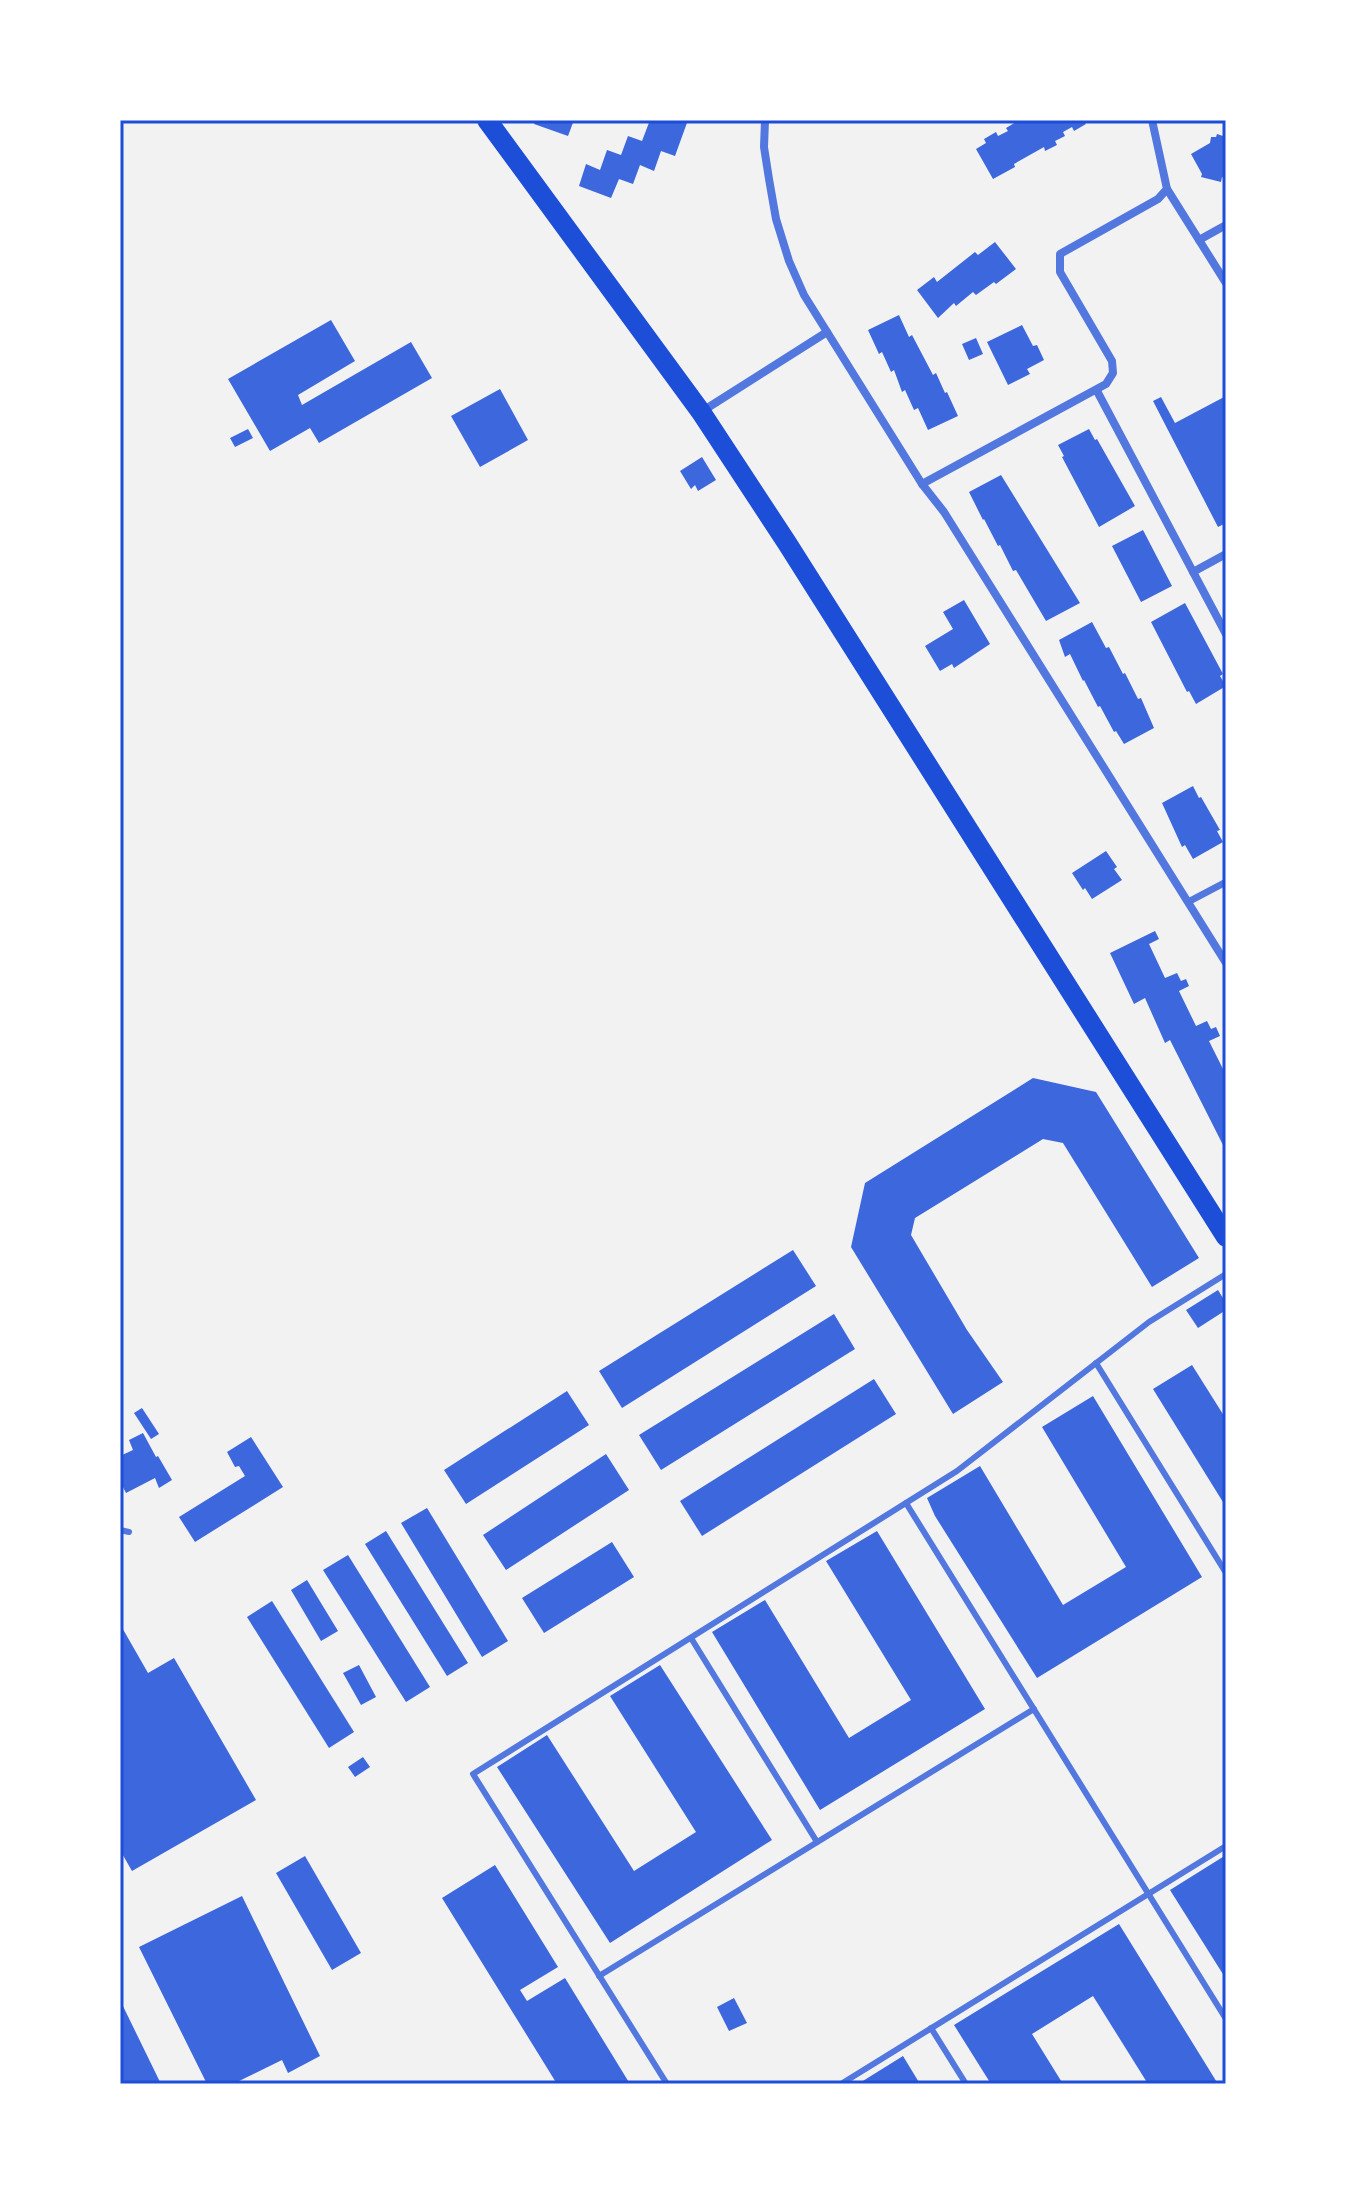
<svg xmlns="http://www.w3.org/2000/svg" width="1346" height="2204" viewBox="0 0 1346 2204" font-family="'Libre Baskerville',serif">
  <rect width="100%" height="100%" fill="#f2f2f2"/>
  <g fill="#3d67dc">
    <path d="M536,120H574L568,136L534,124Z"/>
    <path d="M650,120H688L675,156L661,151L654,171L640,165L633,184L619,179L611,198L579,186L586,164L600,170L607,150L621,155L628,136L642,141Z"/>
    <path d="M1015,120H1083L1086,124L1074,131L1072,127L1063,132L1065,136L1055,141L1057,145L1045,151L1044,147L1014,164L1015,167L993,179L976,149L986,143L984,139L996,132L998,136L1008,131L1006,128L1016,122Z"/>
    <path d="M1217,134L1226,137V178L1222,177L1221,182L1201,177L1202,174L1191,154L1210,143L1211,137H1216Z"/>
    <path d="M995,242L1016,269L996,284L994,282L976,295L973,292L956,306L954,303L938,318L917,290L934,277L937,282L975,252L978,255Z"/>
    <path d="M899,315L909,337L912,335L933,375L936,373L945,393L947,392L958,416L928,430L918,408L914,410L905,390L902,392L894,370L891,372L882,352L879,354L868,330Z"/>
    <path d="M331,320L355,361L298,395L302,405L411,342L432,378L319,443L310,428L270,451L228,379Z"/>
    <path d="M1022,325L1033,346L1037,345L1044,360L1027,369L1030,374L1008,385L987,342Z"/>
    <path d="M976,338L983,354L969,360L962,344Z"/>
    <path d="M500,389L528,440L480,467L451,416Z"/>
    <path d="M1226,396V523L1218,527L1153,401L1161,397L1175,423Z"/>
    <path d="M248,429L253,438L235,447L230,438Z"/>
    <path d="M1089,429L1095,440L1097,439L1135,506L1099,527L1062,457L1064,456L1058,445Z"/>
    <path d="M702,457L716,480L698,491L695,485L691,489L680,471Z"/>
    <path d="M1001,475L1080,603L1046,621L1016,570L1013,571L1000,545L998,546L984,519L983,520L969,492Z"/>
    <path d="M1143,530L1172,586L1141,602L1112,546Z"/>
    <path d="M964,600L990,644L954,668L952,664L940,671L925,646L953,629L943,612Z"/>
    <path d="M1185,603L1223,674L1220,676L1226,686L1196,704L1189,691L1187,692L1151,622Z"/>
    <path d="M1092,622L1106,648L1109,647L1123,674L1125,673L1138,699L1141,698L1154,728L1124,744L1116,731L1114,732L1100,706L1098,707L1084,680L1083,681L1070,654L1065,657L1059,640Z"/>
    <path d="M1193,786L1199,798L1201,797L1220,830L1217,831L1223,842L1193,859L1185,845L1182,847L1162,803Z"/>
    <path d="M1106,851L1117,867L1114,869L1122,880L1092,899L1085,888L1083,890L1072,873Z"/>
    <path d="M1155,931L1159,939L1149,944L1165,978L1177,973L1181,981L1186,979L1189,986L1179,991L1196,1026L1207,1021L1211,1029L1216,1027L1220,1036L1209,1041L1226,1075V1151L1170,1040L1165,1043L1145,998L1134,1004L1110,953Z"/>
    <path d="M1033,1078L1096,1092L1199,1258L1152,1287L1063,1143L1043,1139L915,1218L911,1235L967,1330L1003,1382L953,1414L851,1247L865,1183Z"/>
    <path d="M793,1250L816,1286L622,1408L599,1371Z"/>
    <path d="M1218,1290L1226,1303V1310L1198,1328L1186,1310Z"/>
    <path d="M834,1314L855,1349L661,1470L639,1435Z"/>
    <path d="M1192,1365L1226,1419V1507L1153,1389Z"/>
    <path d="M874,1379L896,1414L702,1536L680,1501Z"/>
    <path d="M567,1391L589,1425L466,1504L444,1470Z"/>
    <path d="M1093,1396L1202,1577L1037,1678L935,1516L927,1498L980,1466L1063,1605L1126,1567L1042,1427Z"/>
    <path d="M142,1408L159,1434L151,1439L134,1413Z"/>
    <path d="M143,1433L156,1457L158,1456L172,1480L159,1488L155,1478L126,1493L120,1481V1456L133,1450L129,1440Z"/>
    <path d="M251,1437L283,1487L195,1542L179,1517L245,1476L239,1466L235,1467L227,1452Z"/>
    <path d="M606,1454L629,1490L506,1570L483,1535Z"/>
    <path d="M427,1508L508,1641L482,1657L401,1523Z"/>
    <path d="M386,1531L468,1663L447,1676L365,1544Z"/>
    <path d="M877,1531L985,1709L820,1810L712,1632L765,1600L849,1738L911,1700L826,1561Z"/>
    <path d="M612,1542L634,1577L544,1633L522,1598Z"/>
    <path d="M348,1555L430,1687L406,1702L323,1570Z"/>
    <path d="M307,1580L338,1631L321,1641L291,1590Z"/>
    <path d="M272,1601L354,1732L329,1748L247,1617Z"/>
    <path d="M120,1624L148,1673L174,1658L256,1800L132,1871L120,1850Z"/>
    <path d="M359,1665L376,1697L361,1705L343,1673Z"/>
    <path d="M660,1665L772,1840L610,1943L497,1767L547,1735L634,1871L696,1832L610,1696Z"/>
    <path d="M363,1757L370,1767L355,1777L348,1767Z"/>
    <path d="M1226,1855V1979L1170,1890Z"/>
    <path d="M305,1856L361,1953L332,1970L276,1873Z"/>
    <path d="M495,1865L558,1967L520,1990L527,2001L565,1978L630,2084H557L442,1898Z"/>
    <path d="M242,1896L320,2056L288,2073L282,2060L233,2084H207L139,1947Z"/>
    <path d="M1119,1924L1218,2084H1148L1093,1996L1032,2034L1063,2084H991L954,2025Z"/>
    <path d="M734,1998L747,2023L729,2031L717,2007Z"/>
    <path d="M120,2000L161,2084H120Z"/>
    <path d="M903,2056L920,2084H858Z"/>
  </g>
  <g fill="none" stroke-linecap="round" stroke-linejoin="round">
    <g stroke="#5277de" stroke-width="6">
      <path d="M1096,1363L1226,1573"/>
      <path d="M906,1503L1226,2019"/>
      <path d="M120,1530L129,1532"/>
      <path d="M691,1638L817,1842"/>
      <path d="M599,1976L1034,1709"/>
      <path d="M931,2028L966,2084"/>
      <path d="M667,2084L473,1774L957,1471L1149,1322L1226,1274"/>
      <path d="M841,2084L1226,1846"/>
    </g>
    <path stroke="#5277de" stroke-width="7" d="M1188,902L1226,882"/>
    <g stroke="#5277de" stroke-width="8">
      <path d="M765,120L764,147L769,179L776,219L789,261L804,295L922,484L944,512L1226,963"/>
      <path d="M1167,189L1226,283"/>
      <path d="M1199,240L1226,225"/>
      <path d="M1097,391L1226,634"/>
      <path d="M701,412L827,332"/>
      <path d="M922,484L1106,384L1113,373L1112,361L1060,272V254L1158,199L1167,189L1152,120"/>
      <path d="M1193,572L1226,554"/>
    </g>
    <path stroke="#1d4ed8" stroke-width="20" d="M487,120L701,412L787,543L1226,1237"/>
  </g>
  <rect width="1346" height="2204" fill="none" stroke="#ffffff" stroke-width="244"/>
  <rect x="122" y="122" width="1102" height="1960" fill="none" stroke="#1d4ed8" stroke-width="3"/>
</svg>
